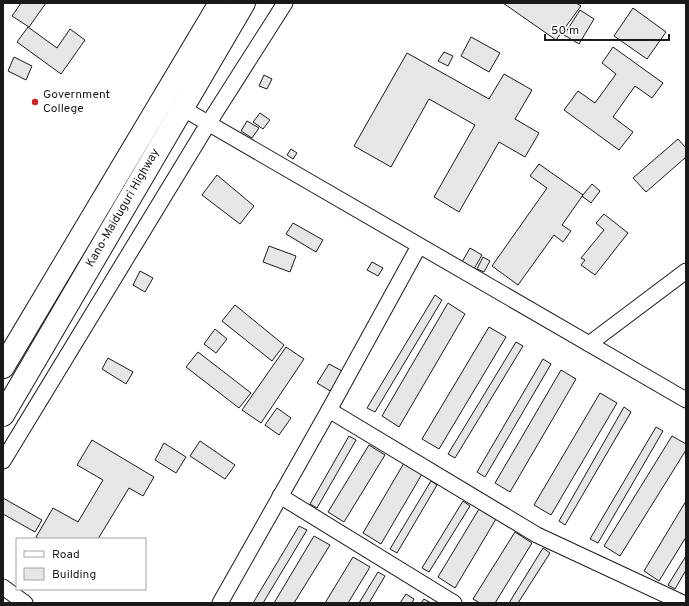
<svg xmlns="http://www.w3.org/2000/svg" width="689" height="606" viewBox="0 0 689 606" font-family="Overpass,sans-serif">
  <rect width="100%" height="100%" fill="#fff"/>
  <g fill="#e6e6e6" stroke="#1a1a1a">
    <path d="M21,3H46L29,27L12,16Z"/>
    <path d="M503,3H576L581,6L556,40Z"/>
    <path d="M633,8L666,32L647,59L614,36Z"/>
    <path d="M580,10L594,19L579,44L564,35Z"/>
    <path d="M28,27L57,48L70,29L85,40L61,74L17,42Z"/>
    <path d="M471,37L500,53L489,72L461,56Z"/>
    <path d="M613,47L663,83L652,98L635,86L613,117L633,132L619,150L564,110L578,91L595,103L616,74L602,63Z"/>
    <path d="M444,52L453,56L448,66L438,61Z"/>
    <path d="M407,53L489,99L504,74L532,90L515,119L539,133L525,157L499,142L459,212L434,197L475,125L429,99L391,167L354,146Z"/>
    <path d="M14,57L32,66L26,80L8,71Z"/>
    <path d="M264,75L272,79L267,89L259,86Z"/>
    <path d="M260,113L270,120L263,129L253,122Z"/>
    <path d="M247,121L259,128L252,138L241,131Z"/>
    <path d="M678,139L686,148V157L646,192L633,178Z"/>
    <path d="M291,149L297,153L293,159L287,155Z"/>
    <path d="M539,164L583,195L562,225L571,231L563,242L554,235L518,285L492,266L547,188L530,176Z"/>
    <path d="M217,175L254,206L240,224L202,195Z"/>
    <path d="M592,184L600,191L591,203L582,196Z"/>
    <path d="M604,214L628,233L595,275L581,265L585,260L581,258L604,230L596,223Z"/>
    <path d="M293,223L323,240L316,252L286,234Z"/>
    <path d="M269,246L296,256L290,272L263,262Z"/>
    <path d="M470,248L482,255L474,269L462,262Z"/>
    <path d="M483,257L490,261L484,272L477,269Z"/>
    <path d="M372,262L383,268L378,276L367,270Z"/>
    <path d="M140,271L153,278L145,292L133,285Z"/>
    <path d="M435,295L442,300L375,412L367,408Z"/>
    <path d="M448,303L465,314L399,427L382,416Z"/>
    <path d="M235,305L284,345L272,361L222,321Z"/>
    <path d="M489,327L506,337L439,449L422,439Z"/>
    <path d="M215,329L227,339L216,353L204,344Z"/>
    <path d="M516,342L523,346L455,458L448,454Z"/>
    <path d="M286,347L304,359L261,423L242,410Z"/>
    <path d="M198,352L251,393L239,408L186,367Z"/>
    <path d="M108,358L133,372L126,384L102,369Z"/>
    <path d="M543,359L551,364L485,477L477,472Z"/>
    <path d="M329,364L344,372L332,392L317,383Z"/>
    <path d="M561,370L576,379L510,492L495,483Z"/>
    <path d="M600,393L617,403L551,515L534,505Z"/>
    <path d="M624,407L631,412L565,525L559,521Z"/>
    <path d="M277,408L291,418L279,435L265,425Z"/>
    <path d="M656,427L663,431L598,543L590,539Z"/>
    <path d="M349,436L356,440L317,508L310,504Z"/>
    <path d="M672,436L686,444V450L620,556L604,546Z"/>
    <path d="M92,440L154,477L143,496L129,488L98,539H40L36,537L53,508L78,522L103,480L77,465Z"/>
    <path d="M200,441L235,465L225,479L190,456Z"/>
    <path d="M164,443L186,457L176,473L155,460Z"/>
    <path d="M369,445L385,455L344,522L328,512Z"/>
    <path d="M404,463L422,474L381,544L363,533Z"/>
    <path d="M431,481L437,485L397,553L390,549Z"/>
    <path d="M3,498L42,520L35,532L3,514Z"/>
    <path d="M463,501L470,506L429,572L422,568Z"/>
    <path d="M686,501V537L659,581L644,571Z"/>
    <path d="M479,509L496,519L455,588L438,577Z"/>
    <path d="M299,526L307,530L263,603H253Z"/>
    <path d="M515,532L532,543L495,603H480L473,599Z"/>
    <path d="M314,536L330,545L294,603H274Z"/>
    <path d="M543,548L550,553L518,603H509Z"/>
    <path d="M686,556V570L675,589L668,585Z"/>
    <path d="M353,557L370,567L348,603H325Z"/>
    <path d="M378,572L385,576L369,603H359Z"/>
    <path d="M406,594L414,599L412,603H400Z"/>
    <path d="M424,599L431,603H421Z"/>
  </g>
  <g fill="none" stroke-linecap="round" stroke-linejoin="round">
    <defs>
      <g id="minor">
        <path d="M182,108L686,400"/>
        <path d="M589,344L686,271"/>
        <path d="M329,410L537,535L683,603"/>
        <path d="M3,461L208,124L285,3"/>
        <path d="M280,496L454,603"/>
        <path d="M3,587L25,603"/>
        <path d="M220,603L329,410L419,246"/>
      </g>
      <g id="trunk">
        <path d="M3,367L220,3"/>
        <path d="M3,415L244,3"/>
      </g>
    </defs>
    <use href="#minor" stroke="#1a1a1a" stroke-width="17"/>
    <use href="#trunk" stroke="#1a1a1a" stroke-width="24"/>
    <use href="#minor" stroke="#fff" stroke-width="15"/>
    <use href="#trunk" stroke="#fff" stroke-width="22"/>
  </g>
  <circle fill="#c62828" stroke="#fff" stroke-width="1.5" cx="35" cy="102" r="4"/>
  <g text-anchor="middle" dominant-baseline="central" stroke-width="3" stroke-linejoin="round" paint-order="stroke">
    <g font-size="12" fill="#1a1a1a" stroke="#fff" text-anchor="start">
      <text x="43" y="95">Government<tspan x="43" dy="14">College</tspan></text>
    </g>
    <g font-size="12" fill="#1a1a1a" stroke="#fff">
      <text transform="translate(123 208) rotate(-60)">Kano-Maiduguri Highway</text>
    </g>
  </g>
  <rect width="689" height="606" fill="none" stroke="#1a1a1a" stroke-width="8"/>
  <rect x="16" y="538" width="130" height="52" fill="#ffffff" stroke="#a3a3a3"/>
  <rect x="24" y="551" width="20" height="6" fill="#ffffff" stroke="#a3a3a3"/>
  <text x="52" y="558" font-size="12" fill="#1a1a1a">Road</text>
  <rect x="24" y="568" width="20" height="12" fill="#e6e6e6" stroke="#a3a3a3"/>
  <text x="52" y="578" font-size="12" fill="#1a1a1a">Building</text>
  <path d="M545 34v6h124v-6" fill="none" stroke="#1a1a1a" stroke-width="2"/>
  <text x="551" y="34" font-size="12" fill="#1a1a1a" stroke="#ffffff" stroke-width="3" paint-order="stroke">50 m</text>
</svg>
